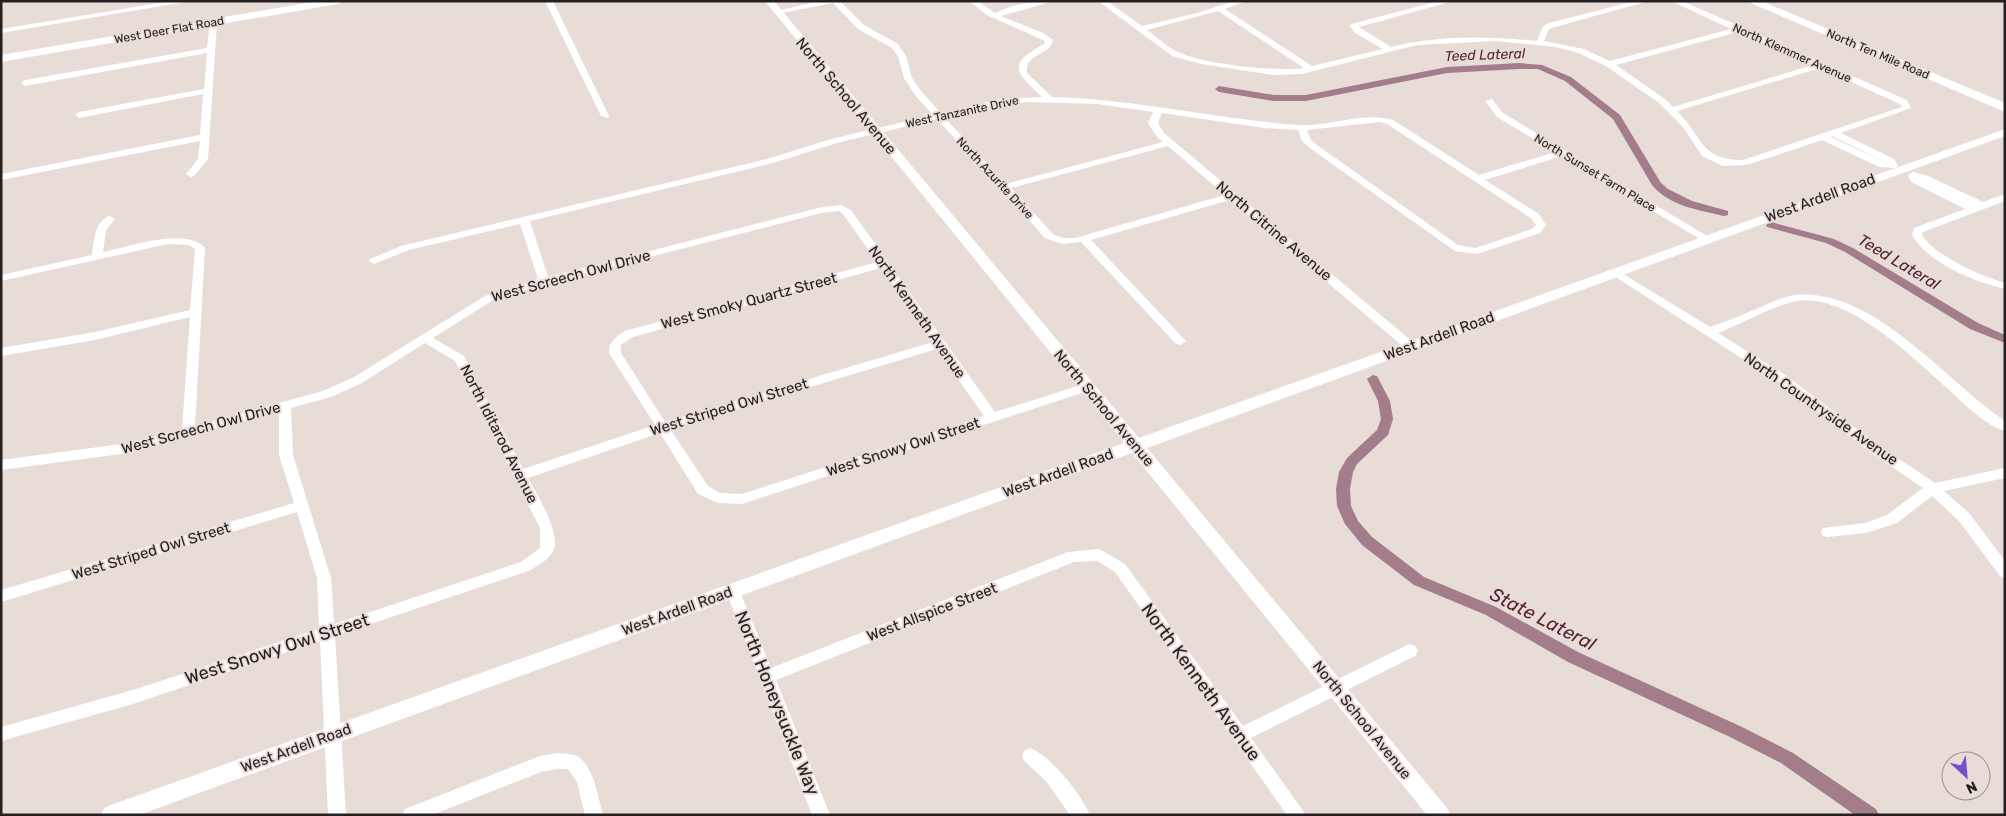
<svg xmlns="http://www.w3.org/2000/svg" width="2006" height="816" viewBox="0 0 2006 816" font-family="Rubik,sans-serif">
  <rect width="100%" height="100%" fill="#e8dcd7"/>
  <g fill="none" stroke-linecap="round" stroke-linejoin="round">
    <g fill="#a37d8a" fill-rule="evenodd">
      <path d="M1519,63L1542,65L1571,77L1620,115L1661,183L1668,189L1692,201L1728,211V215L1724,216C1699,210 1669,206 1652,185L1613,119L1565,81L1538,69H1519L1447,73L1306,101H1274L1219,92L1215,89L1219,86L1274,95H1306L1447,67Z"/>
      <path d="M1771,222L1834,239L1853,248L1978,323L2005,335V343L1970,329L1845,252L1826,243L1767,227L1766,225Z"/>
      <path d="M1373,375L1377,376L1390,401L1393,419L1388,435L1357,464L1353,472L1350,489L1351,506L1358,521L1372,537L1424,577L1496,607L1578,652L1742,727L1793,753L1876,809L1879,815H1855L1781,763L1730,737L1568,662L1486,615L1414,585L1362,545L1345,524L1337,506L1336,489L1339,472L1347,458L1377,430L1381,419L1378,401L1367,379Z"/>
    </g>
    <g fill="#fff" fill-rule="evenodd">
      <path d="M171,1H191L1,33V29Z"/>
      <path d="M545,1H553L609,116L608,118L601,116Z"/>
      <path d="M819,1H840L864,25L898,44L906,56L912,78L921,91L941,113L1000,99L1042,97C1015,71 1006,65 1044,44L1045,41L987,15L969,1H978L995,13C1012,4 1035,1 1054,1L1001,16L1043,33L1053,40C1050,56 1024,53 1027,73L1052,97C1135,99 1215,119 1299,125C1330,127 1362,111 1393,120L1479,175L1555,152L1497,117L1485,101L1492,99L1503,113L1712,239L1711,241H1703L1562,156L1485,180L1539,214L1546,225L1540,233L1477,254L1455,251L1311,149L1302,141L1298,130L1264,128L1162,113L1158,123L1164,133L1414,343L1416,346L1414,349H1406L1230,200L1091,240L1186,341L1180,345L1176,344L1081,242L1062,244L1045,238L937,119L837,143L773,163L530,221L548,277L822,207L841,205L851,210L995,412L1087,383L1093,387L1091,390L742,504L718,503L698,494L660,433L528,478C536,493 564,537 552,553C548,560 538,565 531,570L335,636L346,815H328L320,641L133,704L1,741V727L133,690L319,629L317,578L297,512L1,602V590L294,503L279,455V411L129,453L1,470V460L129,443L182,429L190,317L95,340L1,356V348L95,332L190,310L195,249L189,245L168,244L1,281V275L92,255C94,241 94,221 110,216L115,219L106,230L103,252C128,247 186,226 205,248L195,426L323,391L354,377L485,296L538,279L520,224L409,250L374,264L369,261L370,259L401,246L767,159L831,139L933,115L915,95L904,78L898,56L892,48L858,29L833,3L777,14L773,12ZM1026,102L1097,104L1153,112L1148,123L1157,137L1163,142L1006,184L945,118L1000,105ZM1380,122L1387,124L1531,218L1536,225L1532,229L1476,248L1458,245L1317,145L1311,140L1307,130ZM1168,146L1225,195L1075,238H1063L1053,234L1011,188ZM839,211L843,214L877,262L625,331C616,337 608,342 609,353L655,425L523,469L464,356L433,338L493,300L548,283L822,213ZM881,268L933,342L665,422L621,353V345L633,337ZM425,343L455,361L540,528V548L521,562L334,624L331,578L293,455L291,408L331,397L362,383ZM937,349L984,416L742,494L720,493L708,486L670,429Z"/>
      <path d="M1098,1H1107L1142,26L1197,13L1234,1H1247L1225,9L1312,66L1383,49L1355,33L1350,26L1351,24L1439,1H1453L1359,27L1391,47C1439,35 1488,36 1537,41L1543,26L1549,23L1635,1H1649L1555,27L1549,29L1544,41L1584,49L1610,61L1731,29L1671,1H1682L1907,100L1911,108L1841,133L1894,159L1898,166L1896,168L1879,167L1822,140L1747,165L1723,166L1702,156L1683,127L1659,103L1606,66L1578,53L1556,47L1496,41L1417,45L1302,74L1274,75L1201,64L1172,56ZM1218,11L1304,68C1277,72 1202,64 1178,52C1167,47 1157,37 1147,30ZM1738,32L1813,65L1673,107L1665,99L1616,65ZM1820,68L1900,104L1902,107L1743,160C1700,160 1704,138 1677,111ZM1832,136L1887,163L1831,137Z"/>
      <path d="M210,21L217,23L208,159L194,176L191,177L186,174L198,159L200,141L1,180V174L200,135L203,94L79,118L75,115L79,112L204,89L207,53L25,86L21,83L25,80L207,48Z"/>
      <path d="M1913,172L1926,175L1983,202L2005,194V201L1923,232L1922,235C1935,256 1981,276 2005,283V289C1973,281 1929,264 1912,235L1914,228L1965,209L1911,182L1908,175Z"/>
      <path d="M1615,269L1710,327C1728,321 1745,314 1763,306C1773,302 1784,296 1795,295C1874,288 1944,380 2005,421V431C1986,426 1962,402 1947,388C1912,357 1844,289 1792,302C1769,308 1742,324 1718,333L1785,375L1880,446L1935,483L2005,468V478L1944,491L1969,513L2005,561V578L2000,576L1959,521L1932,496L1897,523L1866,533L1828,537L1823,536L1821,532L1823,528L1865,523L1887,515L1923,488L1870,452L1777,381L1611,274L1610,272Z"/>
      <path d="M1099,549L1125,564L1243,726L1405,646L1410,644L1415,646L1418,651L1415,656L1251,738L1306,815H1287L1115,572L1097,561L1074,562L776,680L830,815H812L726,591L728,587L733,585L738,587L771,668L1068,552Z"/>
      <path d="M1030,748C1051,756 1081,794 1090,815H1070L1046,781L1024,761L1022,756L1024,751Z"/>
      <path d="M557,753C563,754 571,753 577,756C594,766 598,797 603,815H585L577,782L568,769H557L541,772L432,815H402L405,809L540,756Z"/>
    </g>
    <path fill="#fff" fill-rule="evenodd" d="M765,1H774L1139,438L2005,129V136L1147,448L1447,808L1450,815H1427L1132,453L139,815H101L104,808L111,805L1124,443Z"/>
    <g fill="#fff" fill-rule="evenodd">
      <path d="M318,1H343L338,4L1,62V55Z"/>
      <path d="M1746,1H1761L2005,103V112Z"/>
    </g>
  </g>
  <g text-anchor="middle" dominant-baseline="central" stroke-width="4" stroke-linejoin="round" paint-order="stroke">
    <g font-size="12" fill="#25201f" stroke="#e8dcd7">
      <text transform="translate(169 30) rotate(-10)">West Deer Flat Road</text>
      <text transform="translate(1792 53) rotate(24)">North Klemmer Avenue</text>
      <text transform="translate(1878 54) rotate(23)">North Ten Mile Road</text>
      <text transform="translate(962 112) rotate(-12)">West Tanzanite Drive</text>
      <text transform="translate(1595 173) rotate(31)">North Sunset Farm Place</text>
      <text transform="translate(995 178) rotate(47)">North Azurite Drive</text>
    </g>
    <g font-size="14" font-style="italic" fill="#552236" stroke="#e8dcd7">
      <text transform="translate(1485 55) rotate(-2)">Teed Lateral</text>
    </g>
    <g font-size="15" fill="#25201f" stroke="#e8dcd7">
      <text transform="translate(846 96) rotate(50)">North School Avenue</text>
      <text transform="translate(1820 198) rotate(-20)">West Ardell Road</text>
      <text transform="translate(1274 231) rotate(40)">North Citrine Avenue</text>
      <text transform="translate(571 276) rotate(-15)">West Screech Owl Drive</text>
      <text transform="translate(749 301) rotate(-15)">West Smoky Quartz Street</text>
      <text transform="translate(917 312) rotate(55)">North Kenneth Avenue</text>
      <text transform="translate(1439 336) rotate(-20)">West Ardell Road</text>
      <text transform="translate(729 407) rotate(-17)">West Striped Owl Street</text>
      <text transform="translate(1104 408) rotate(50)">North School Avenue</text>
      <text transform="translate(1821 409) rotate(35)">North Countryside Avenue</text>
      <text transform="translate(201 428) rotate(-15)">West Screech Owl Drive</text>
      <text transform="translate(499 434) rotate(63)">North Iditarod Avenue</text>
      <text transform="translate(903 447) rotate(-18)">West Snowy Owl Street</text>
      <text transform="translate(1058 473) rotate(-20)">West Ardell Road</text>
      <text transform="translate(151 551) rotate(-17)">West Striped Owl Street</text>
      <text transform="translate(677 611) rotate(-20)">West Ardell Road</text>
      <text transform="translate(932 612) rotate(-21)">West Allspice Street</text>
      <text transform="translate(1362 720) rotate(51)">North School Avenue</text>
      <text transform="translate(296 748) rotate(-20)">West Ardell Road</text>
    </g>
    <g font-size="16" font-style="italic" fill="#552236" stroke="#e8dcd7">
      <text transform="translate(1899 262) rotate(31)">Teed Lateral</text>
    </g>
    <g font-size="18" fill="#25201f" stroke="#e8dcd7">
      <text transform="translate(277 649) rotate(-18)">West Snowy Owl Street</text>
      <text transform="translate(1201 682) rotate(54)">North Kenneth Avenue</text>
      <text transform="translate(777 703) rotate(68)">North Honeysuckle Way</text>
    </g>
    <g font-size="19" font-style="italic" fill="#552236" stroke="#e8dcd7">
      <text transform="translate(1543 619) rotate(27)">State Lateral</text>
    </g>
  </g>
  <rect width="2006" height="816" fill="none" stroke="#25201f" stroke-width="5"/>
  <g transform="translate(1966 776) rotate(154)"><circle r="24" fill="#e8dcd7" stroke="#9a918d"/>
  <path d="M0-4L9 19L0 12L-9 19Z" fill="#7251ca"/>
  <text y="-8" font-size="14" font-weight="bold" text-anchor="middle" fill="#25201f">N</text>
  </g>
</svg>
